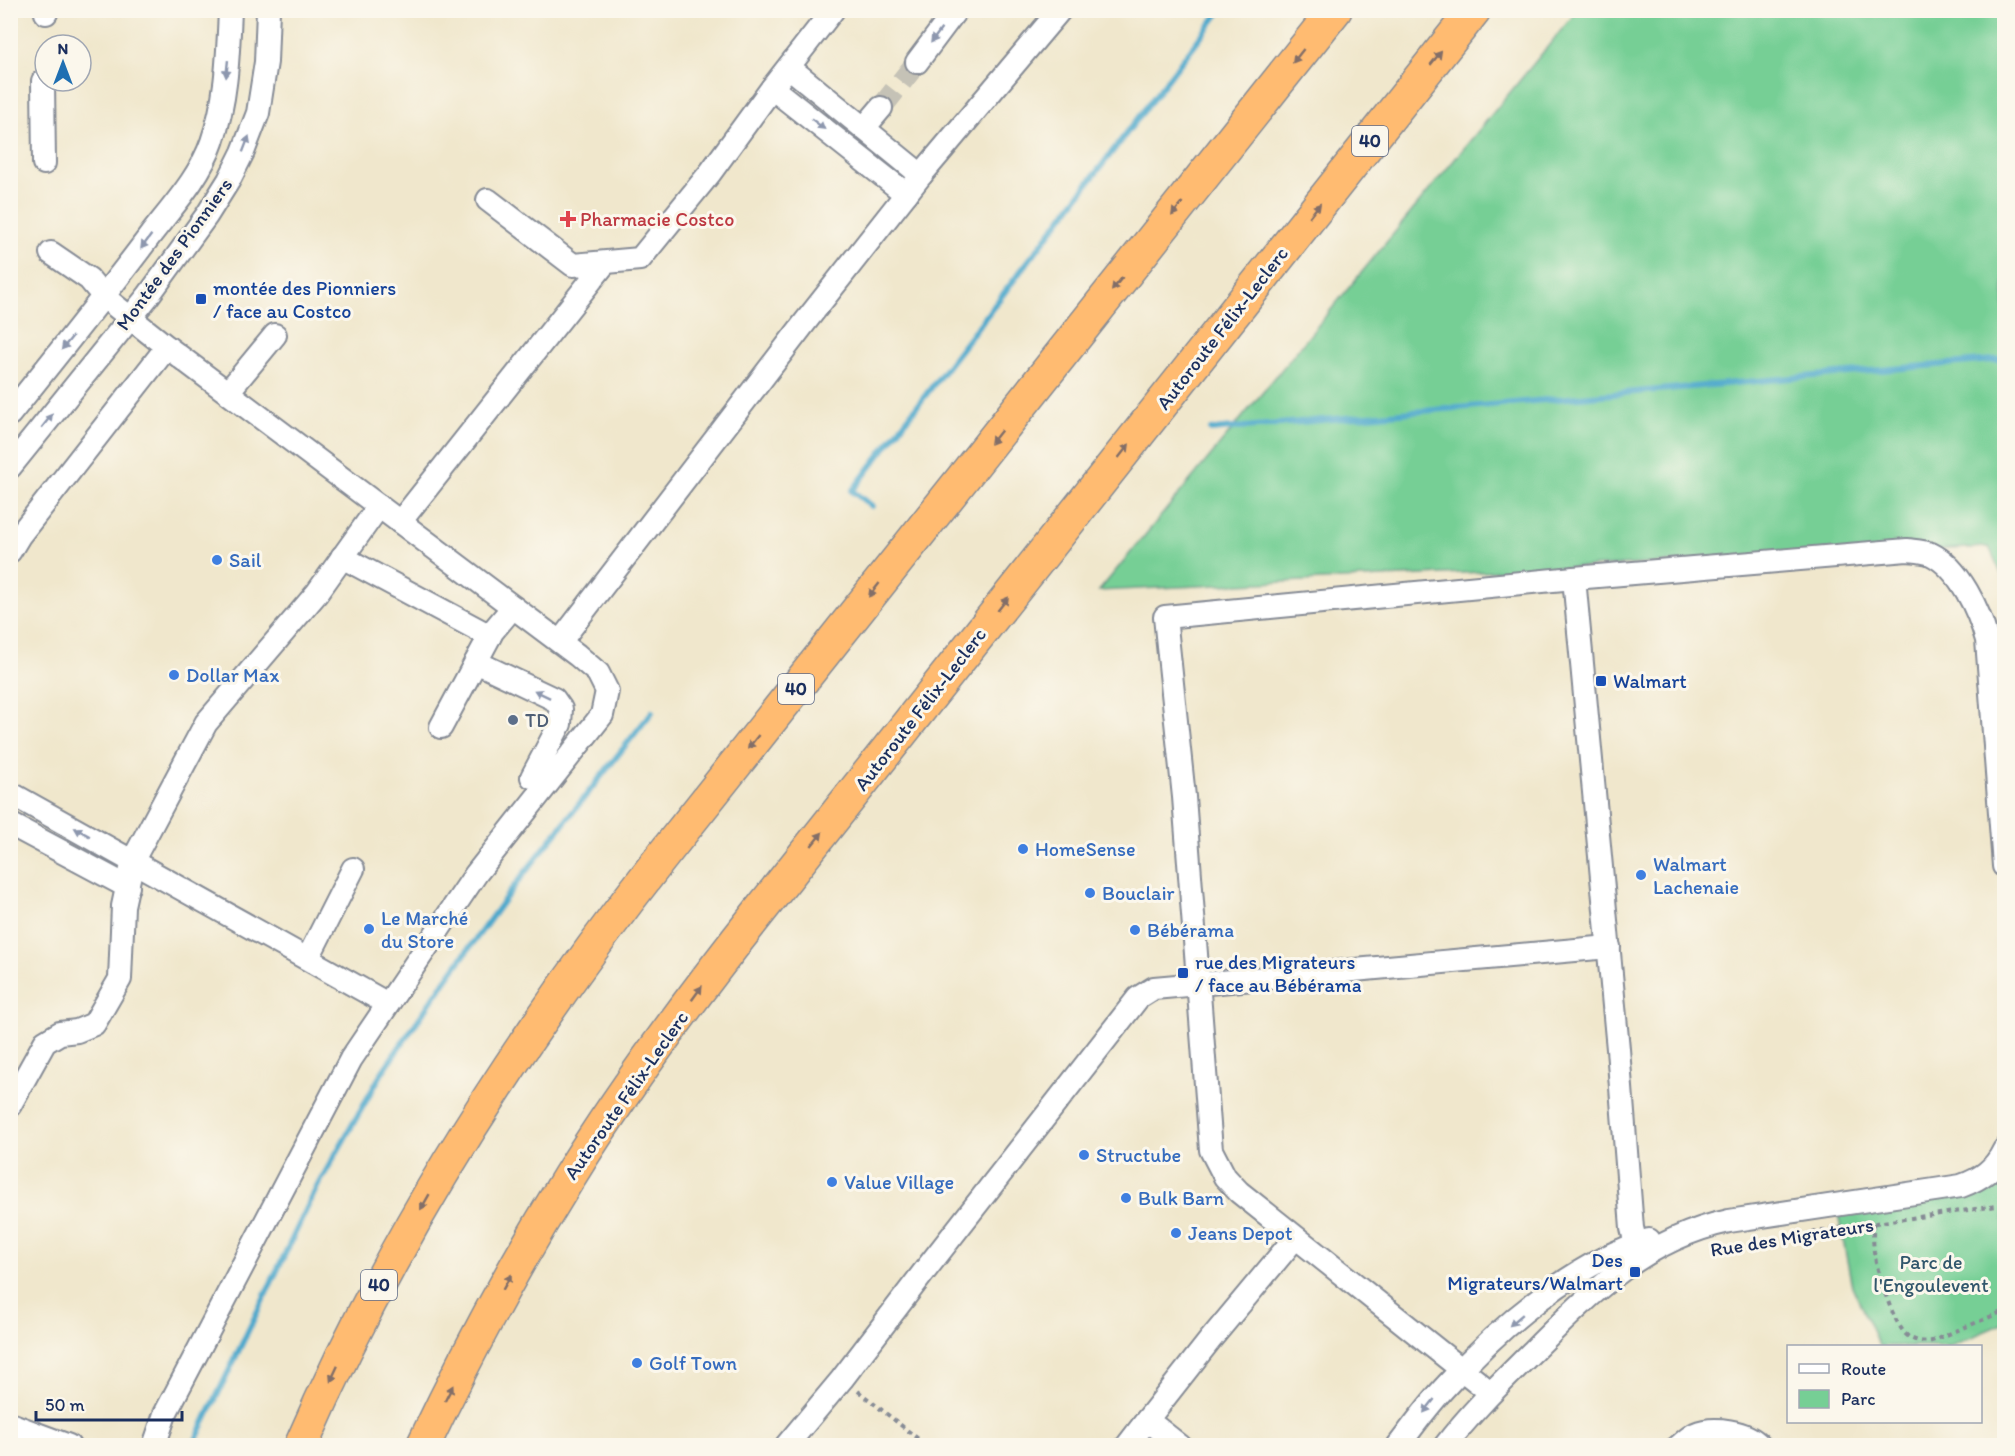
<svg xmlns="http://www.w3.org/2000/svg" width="2015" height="1456" viewBox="0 0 2015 1456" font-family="Itim,sans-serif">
  <rect width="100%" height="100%" fill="#fbf7ec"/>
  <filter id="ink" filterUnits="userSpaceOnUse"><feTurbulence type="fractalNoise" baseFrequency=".0167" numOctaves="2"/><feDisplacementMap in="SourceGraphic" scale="12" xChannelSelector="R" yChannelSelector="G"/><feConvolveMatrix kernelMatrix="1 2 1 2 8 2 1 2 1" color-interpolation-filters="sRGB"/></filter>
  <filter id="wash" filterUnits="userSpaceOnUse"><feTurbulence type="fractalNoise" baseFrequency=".008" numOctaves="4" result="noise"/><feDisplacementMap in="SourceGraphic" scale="24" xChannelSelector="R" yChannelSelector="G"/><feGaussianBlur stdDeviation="1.35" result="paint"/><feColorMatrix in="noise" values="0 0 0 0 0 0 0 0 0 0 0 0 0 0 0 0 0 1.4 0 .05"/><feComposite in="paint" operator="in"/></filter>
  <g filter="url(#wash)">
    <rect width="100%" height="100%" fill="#f0e7cc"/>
    <g fill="#76cf95" stroke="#487f7a" stroke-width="1.5">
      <path d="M1577,11H2004V580L1989,547L1099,591Z"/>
      <path d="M2004,1187V1323L1951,1346H1879L1852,1286L1838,1214Z"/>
    </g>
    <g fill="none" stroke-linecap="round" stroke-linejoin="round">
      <g stroke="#4ea9cc" stroke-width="6">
        <path d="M1211,430L2004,359"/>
        <path d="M872,506L852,491L1221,10"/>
        <path d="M193,1446L317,1187L383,1071L443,984L515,885L652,712"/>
      </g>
    </g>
  </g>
  <g filter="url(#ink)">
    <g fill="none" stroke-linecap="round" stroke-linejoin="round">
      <path stroke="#c5c2b6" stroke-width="22" stroke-dasharray="22 11" stroke-linecap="butt" d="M881,108L917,62"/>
      <defs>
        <g id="minor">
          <path d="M46,10V13"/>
          <path d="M917,62L956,10"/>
          <path d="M790,68L921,175"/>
          <path d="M43,81L44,163"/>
          <path d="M772,88L906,194"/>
          <path d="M864,128L881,108"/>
          <path d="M488,200L573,265L640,259L710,173L772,88L833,10"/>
          <path d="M51,253L89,279L104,297L167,347L577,655L598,673L607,691L602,715L476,874L351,1059L165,1414L154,1446"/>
          <path d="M228,392L275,335"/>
          <path d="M10,414C57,355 104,297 149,237C172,207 200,177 212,142C227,99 228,55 230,10"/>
          <path d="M10,467L148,296L207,215L229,180L243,152L258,113L266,62L268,10"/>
          <path d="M400,522L605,263"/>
          <path d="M10,551L19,536L167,347"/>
          <path d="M342,557L490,636"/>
          <path d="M1574,578L1618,1049L1632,1228L1636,1244L1642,1255"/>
          <path d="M560,642L806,321L921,175L1060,10"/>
          <path d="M476,662L554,699L561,709L560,724L532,777"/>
          <path d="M441,727L492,632L513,607"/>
          <path d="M10,793L388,1004"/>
          <path d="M10,824L128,887"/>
          <path d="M308,958L353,869"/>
          <path d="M10,1105L45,1042L60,1033L77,1031L94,1024L120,979L123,906L133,860L206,723L317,593L379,506"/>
          <path d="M1490,1392L1239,1192L1225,1177L1211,1150L1184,797L1165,617L1574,578L1907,550C1915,551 1923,551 1931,554C1960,568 1979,611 1987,640L2004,866"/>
          <path d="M10,1424L69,1446"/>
          <path d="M786,1446L842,1379L923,1273L1138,998L1154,988L1609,947"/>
          <path d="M1127,1446L1147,1420"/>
          <path d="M1180,1446L1147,1420L1210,1340L1295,1238"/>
          <path d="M1398,1446C1414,1425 1429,1404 1447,1385C1499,1327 1574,1263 1649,1240"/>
          <path d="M1445,1446C1472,1411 1501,1383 1532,1352C1591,1293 1644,1239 1729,1221L1961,1186C1981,1179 1995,1169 2004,1150"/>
          <path d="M1679,1446C1684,1442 1690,1436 1695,1434C1713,1426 1747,1431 1760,1446"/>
        </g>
        <g id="highway">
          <path d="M301,1446C393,1234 518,1040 660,859L1335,10"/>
          <path d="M423,1446C467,1353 515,1264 569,1177C627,1083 694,994 763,907L1474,10"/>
        </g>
      </defs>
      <use href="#minor" stroke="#868b95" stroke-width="26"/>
      <use href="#highway" stroke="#868b95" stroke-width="36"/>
      <g stroke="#868b95" stroke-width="4" stroke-dasharray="4.5 4.5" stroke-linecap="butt">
        <path d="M1873,1223C1873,1233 1873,1242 1874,1252C1877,1271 1893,1326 1909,1337C1917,1342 1924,1342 1932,1341L2004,1311"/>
        <path d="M1812,1232L2004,1205"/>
        <path d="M858,1391L927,1446"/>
      </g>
      <use href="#minor" stroke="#fff" stroke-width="22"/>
      <use href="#highway" stroke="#ffbb71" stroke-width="33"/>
    </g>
    <defs><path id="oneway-solid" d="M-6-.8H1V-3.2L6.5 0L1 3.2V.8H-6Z" transform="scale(1.5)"/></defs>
    <g fill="#8d97ae">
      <use href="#oneway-solid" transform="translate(936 36) rotate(127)"/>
      <use href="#oneway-solid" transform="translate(227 69) rotate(96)"/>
      <use href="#oneway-solid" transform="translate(818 124) rotate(38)"/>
      <use href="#oneway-solid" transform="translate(246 144) rotate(-69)"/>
      <use href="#oneway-solid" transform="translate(146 242) rotate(127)"/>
      <use href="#oneway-solid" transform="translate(67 343) rotate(129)"/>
      <use href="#oneway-solid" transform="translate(47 421) rotate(-52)"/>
      <use href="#oneway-solid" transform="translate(542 694) rotate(-154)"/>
      <use href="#oneway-solid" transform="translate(82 832) rotate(-151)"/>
      <use href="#oneway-solid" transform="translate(1516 1320) rotate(139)"/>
      <use href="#oneway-solid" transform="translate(1429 1406) rotate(128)"/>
    </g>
    <g fill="#826e67">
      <use href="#oneway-solid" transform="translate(1298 56) rotate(128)"/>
      <use href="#oneway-solid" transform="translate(1436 58) rotate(-51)"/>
      <use href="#oneway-solid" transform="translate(1177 209) rotate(128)"/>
      <use href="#oneway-solid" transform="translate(1315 210) rotate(-51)"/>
      <use href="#oneway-solid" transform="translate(1117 284) rotate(128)"/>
      <use href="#oneway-solid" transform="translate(996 437) rotate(128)"/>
      <use href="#oneway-solid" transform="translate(1124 451) rotate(-52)"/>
      <use href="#oneway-solid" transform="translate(874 590) rotate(128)"/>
      <use href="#oneway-solid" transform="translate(1003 604) rotate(-52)"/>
      <use href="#oneway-solid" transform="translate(753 742) rotate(128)"/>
      <use href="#oneway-solid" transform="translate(817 839) rotate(-51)"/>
      <use href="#oneway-solid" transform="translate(697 993) rotate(-54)"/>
      <use href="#oneway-solid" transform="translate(425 1202) rotate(120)"/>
      <use href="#oneway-solid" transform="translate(507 1282) rotate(-61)"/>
      <use href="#oneway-solid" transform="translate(334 1374) rotate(115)"/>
      <use href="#oneway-solid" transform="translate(449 1393) rotate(-63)"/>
    </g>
  </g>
  <path fill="#e0444e" stroke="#fbf7ec" stroke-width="2" d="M565 210h6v6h6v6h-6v6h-6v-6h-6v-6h6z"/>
  <g fill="#1a4fb4" stroke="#fbf7ec" stroke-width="2">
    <rect x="195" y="293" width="12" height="12" rx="3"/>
    <rect x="1595" y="675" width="12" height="12" rx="3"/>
    <rect x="1177" y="967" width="12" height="12" rx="3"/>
    <rect x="1629" y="1266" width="12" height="12" rx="3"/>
  </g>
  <g fill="#3f7fe0" stroke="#fbf7ec" stroke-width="2">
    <circle cx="217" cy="560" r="6"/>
    <circle cx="174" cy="675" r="6"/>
    <circle cx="1023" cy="849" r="6"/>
    <circle cx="1641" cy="875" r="6"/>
    <circle cx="1090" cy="893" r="6"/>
    <circle cx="369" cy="929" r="6"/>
    <circle cx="1135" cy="930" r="6"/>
    <circle cx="1084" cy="1155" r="6"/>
    <circle cx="832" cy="1182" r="6"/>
    <circle cx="1126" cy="1198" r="6"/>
    <circle cx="1176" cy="1233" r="6"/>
    <circle cx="637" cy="1363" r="6"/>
  </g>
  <circle fill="#5c6f8a" stroke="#fbf7ec" stroke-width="2" cx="513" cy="720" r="6"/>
  <g text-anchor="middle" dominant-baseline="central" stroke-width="6" stroke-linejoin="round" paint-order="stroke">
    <g fill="#fbf7ec" stroke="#5e6b89" stroke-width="1.5">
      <rect x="1352" y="126" width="36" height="30" rx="4.5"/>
      <rect x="778" y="674" width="36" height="30" rx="4.5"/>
      <rect x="361" y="1270" width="36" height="30" rx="4.5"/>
    </g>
    <g font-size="18" font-weight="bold" fill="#1b2f5e">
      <text x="1370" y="141">40</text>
      <text x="796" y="689">40</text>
      <text x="379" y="1285">40</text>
    </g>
    <g font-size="20" fill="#be3a42" stroke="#fbf7ec" text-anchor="start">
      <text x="580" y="219">Pharmacie Costco</text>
    </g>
    <g font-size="20" fill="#1b2f5e" stroke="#fbf7ec">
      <text transform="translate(174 254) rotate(-54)">Montée des Pionniers</text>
      <text transform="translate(1222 328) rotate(-52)">Autoroute Félix-Leclerc</text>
      <text transform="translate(920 709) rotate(-52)">Autoroute Félix-Leclerc</text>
      <text transform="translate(626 1095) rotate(-55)">Autoroute Félix-Leclerc</text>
      <text transform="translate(1792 1237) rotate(-9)">Rue des Migrateurs</text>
    </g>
    <g font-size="20" fill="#164399" stroke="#fbf7ec" text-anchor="start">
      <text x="213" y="288">montée des Pionniers<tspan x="213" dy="23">/ face au Costco</tspan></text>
      <text x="1613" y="681">Walmart</text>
      <text x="1195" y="962">rue des Migrateurs<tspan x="1195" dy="23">/ face au Bébérama</tspan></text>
      <text x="1623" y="1260" text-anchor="end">Des<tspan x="1623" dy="23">Migrateurs/Walmart</tspan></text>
    </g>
    <g font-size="20" fill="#366cbe" stroke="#fbf7ec" text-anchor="start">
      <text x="229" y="560">Sail</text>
      <text x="186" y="675">Dollar Max</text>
      <text x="1035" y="849">HomeSense</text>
      <text x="1653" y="864">Walmart<tspan x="1653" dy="23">Lachenaie</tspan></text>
      <text x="1102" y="893">Bouclair</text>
      <text x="381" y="918">Le Marché<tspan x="381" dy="23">du Store</tspan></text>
      <text x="1147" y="930">Bébérama</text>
      <text x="1096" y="1155">Structube</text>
      <text x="844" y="1182">Value Village</text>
      <text x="1138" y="1198">Bulk Barn</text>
      <text x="1188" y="1233">Jeans Depot</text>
      <text x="649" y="1363">Golf Town</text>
    </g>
    <g font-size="20" fill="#4e5e75" stroke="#fbf7ec" text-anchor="start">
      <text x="525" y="720">TD</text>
    </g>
    <g font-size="20" fill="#32576c" stroke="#fbf7ec">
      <text x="1931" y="1262">Parc de<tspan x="1931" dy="23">l'Engoulevent</tspan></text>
    </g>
  </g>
  <rect width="2015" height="1456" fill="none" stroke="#fbf7ec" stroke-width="36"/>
  <rect x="1787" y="1345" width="195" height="78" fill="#fbf7ec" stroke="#a1a7b3" stroke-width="1.5"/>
  <rect x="1799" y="1364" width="30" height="9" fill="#ffffff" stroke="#a1a7b3" stroke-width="1.5"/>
  <text x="1841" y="1375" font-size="18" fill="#1b2f5e">Route</text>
  <rect x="1799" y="1390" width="30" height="18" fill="#76cf95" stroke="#a1a7b3" stroke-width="1.5"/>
  <text x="1841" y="1405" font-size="18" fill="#1b2f5e">Parc</text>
  <g transform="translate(63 63)"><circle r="28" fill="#fbf7ec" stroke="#a1a7b3" stroke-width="1.5"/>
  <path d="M0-4.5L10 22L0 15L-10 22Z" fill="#1f6fb2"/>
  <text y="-9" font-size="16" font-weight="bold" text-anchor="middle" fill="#1b2f5e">N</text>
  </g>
  <path d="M36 1411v9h146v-9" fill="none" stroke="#1b2f5e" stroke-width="3"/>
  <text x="45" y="1411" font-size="18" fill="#1b2f5e" stroke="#fbf7ec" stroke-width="4.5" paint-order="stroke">50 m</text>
</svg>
